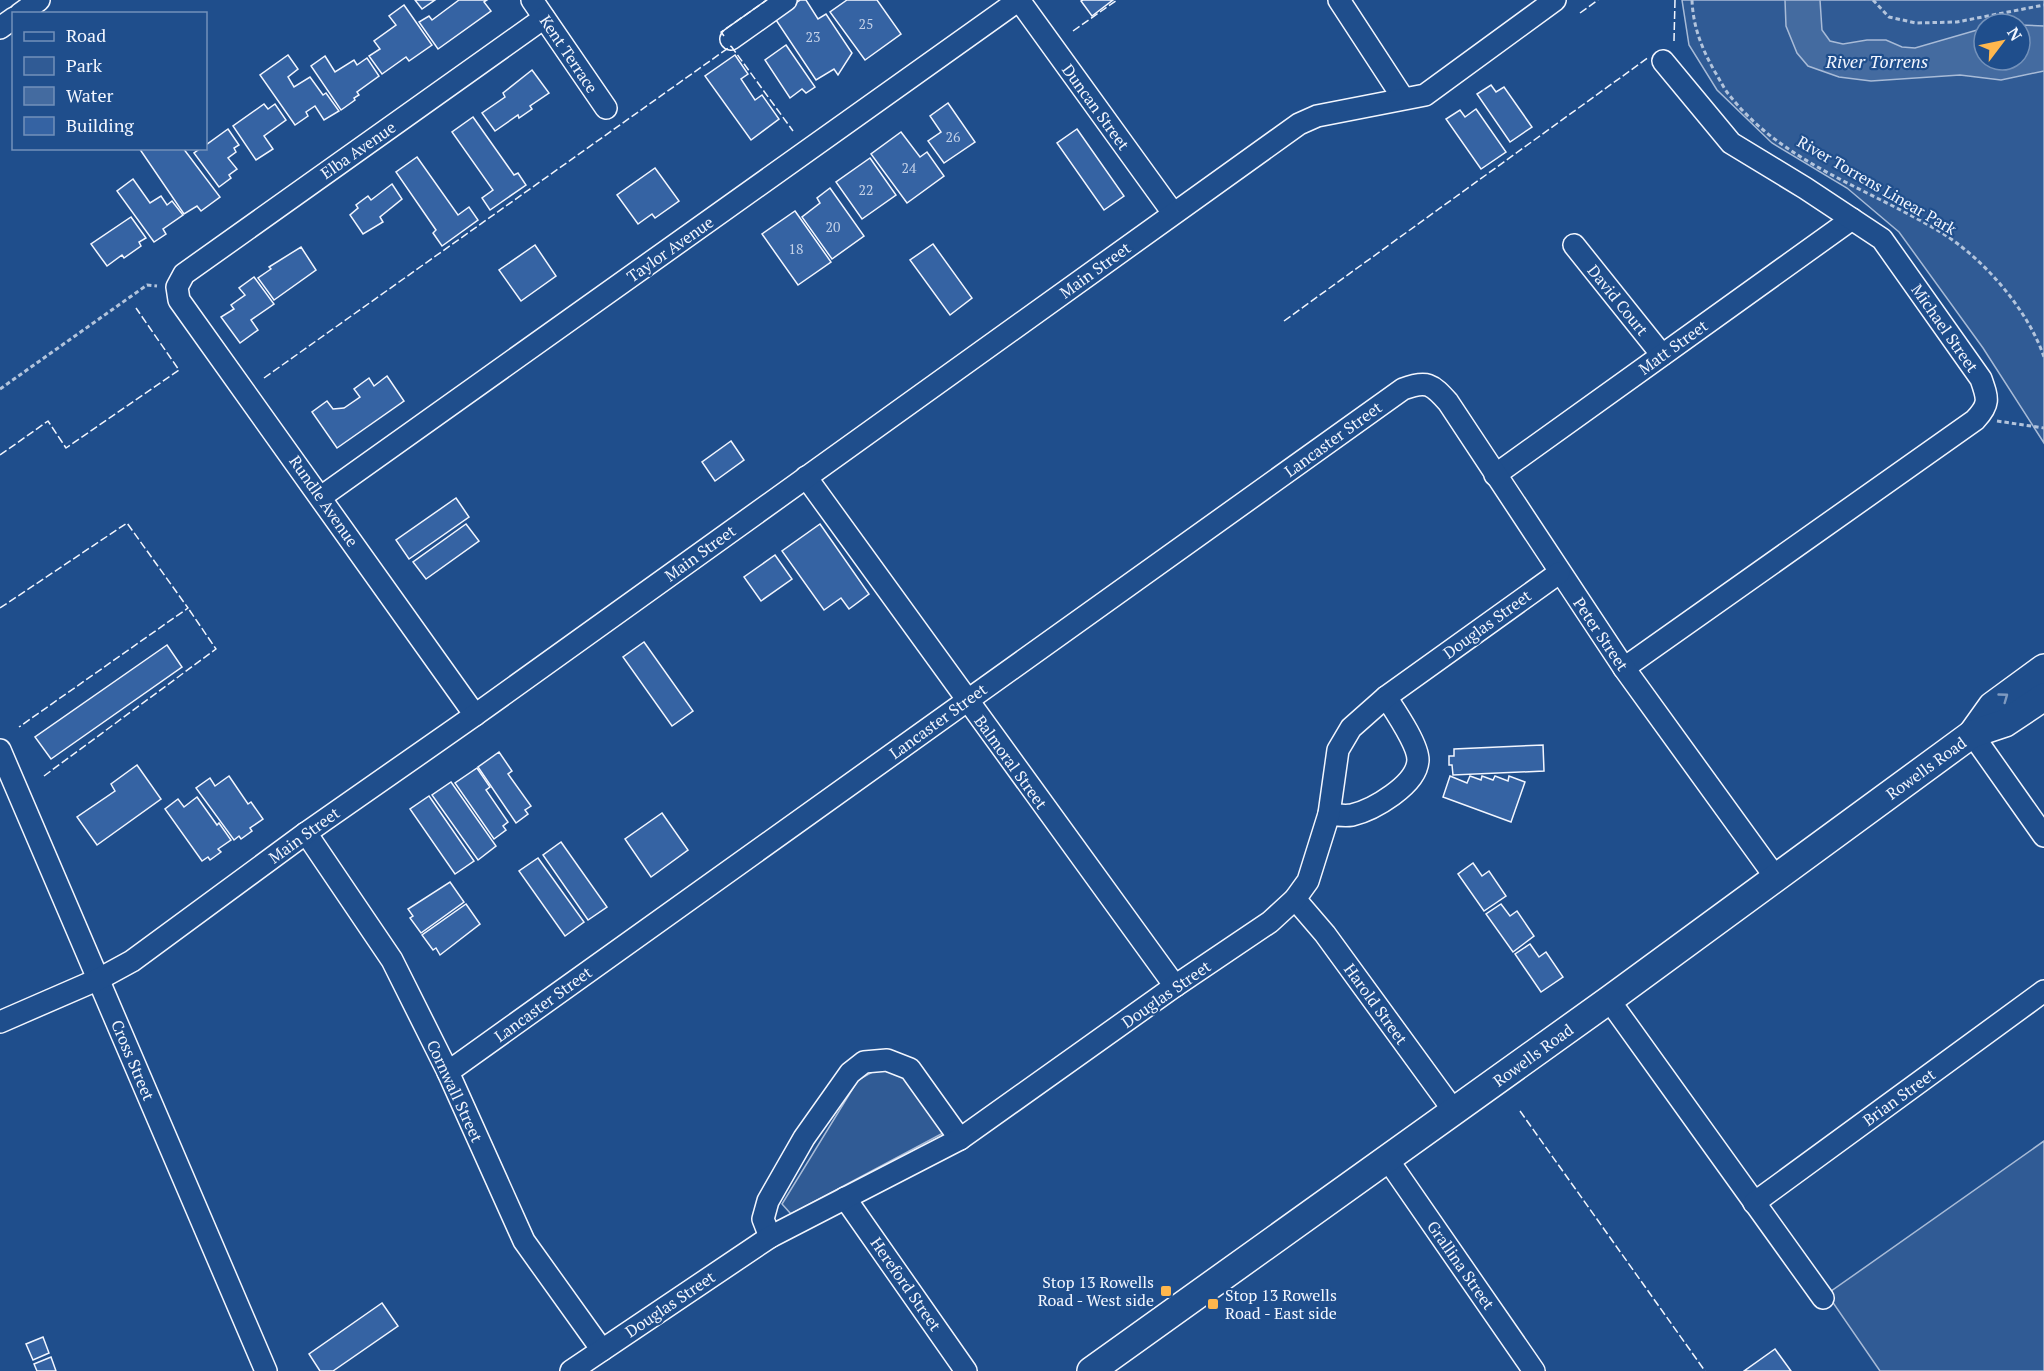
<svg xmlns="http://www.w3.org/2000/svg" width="2044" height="1371" viewBox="0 0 2044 1371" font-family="'PT Serif',serif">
  <rect width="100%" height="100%" fill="#1f4e8c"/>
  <g fill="#305b95" stroke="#a8bbd7" stroke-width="1.5" fill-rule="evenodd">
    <path d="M1682,0H2044V443L1983,348L1899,232L1847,188L1772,143L1717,90L1689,45ZM1984,24H2020V60H1984Z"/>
    <path d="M876,1070L898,1073L912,1082L945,1132L791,1214L782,1204L858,1080Z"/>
    <path d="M2044,1141V1371H1880L1827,1294Z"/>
  </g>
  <path fill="#446ba0" stroke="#a8bbd7" stroke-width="1.5" d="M1785,0H1820L1822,30L1830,41L1843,44L1867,40H1886L1902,47L1915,48L1984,28V60H2020V25L2044,26V71L2001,80L1960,75L1871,81L1839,77L1808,66L1797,53L1786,26Z"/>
  <g fill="#3563a3" stroke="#f2f6ff" stroke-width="1.5">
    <path d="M415,0H435L422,9Z"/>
    <path d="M459,0H487L484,2L491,11L438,49L419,22L429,16L432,20Z"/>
    <path d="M800,0H806L818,19L826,14L852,53L838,75L834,69L816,80L774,17Z"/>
    <path d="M847,0H877L901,34L865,60L830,12Z"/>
    <path d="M1083,0H1113L1092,16L1081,1Z"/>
    <path d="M404,5L432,45L409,61L406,57L382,74L369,56L380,49L374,41L396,25L389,16Z"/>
    <path d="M786,45L815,87L806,93L802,89L790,98L765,60Z"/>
    <path d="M288,55L298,69L288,77L294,87L310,77L323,95L326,93L339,111L324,120L315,106L306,112L308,116L295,125L260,75Z"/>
    <path d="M735,55L748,74L741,79L755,100L762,95L779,119L751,140L705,76Z"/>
    <path d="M325,56L335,72L354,60L357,65L367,58L379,76L357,92L359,95L354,98L355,100L341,110L311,66Z"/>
    <path d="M532,70L549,93L530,106L532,109L519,118L518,115L495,131L482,113L505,97L503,93Z"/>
    <path d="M1491,85L1496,92L1504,87L1532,127L1510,142L1477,94Z"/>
    <path d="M948,103L975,142L944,163L928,141L941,132L930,116Z"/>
    <path d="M264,104L268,109L275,104L286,120L264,136L273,149L256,160L233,126Z"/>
    <path d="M1476,109L1506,152L1481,169L1446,119L1460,110L1465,117Z"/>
    <path d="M473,117L514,175L518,173L526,185L490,210L482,198L493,190L452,132Z"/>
    <path d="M228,129L239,145L234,148L236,152L228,158L237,169L229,175L231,178L219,187L194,153L201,148H206V145Z"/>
    <path d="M1077,129L1124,196L1104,210L1057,143Z"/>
    <path d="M901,132L920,157L927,152L944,176L907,203L871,154Z"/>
    <path d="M139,148H183L220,197L201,211L197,206L184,214Z"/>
    <path d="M417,157L458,215L469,207L478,220L442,246L433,233L436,230L396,172Z"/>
    <path d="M870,158L896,195L862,219L836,182Z"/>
    <path d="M655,168L679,201L655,218L652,214L638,224L617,195Z"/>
    <path d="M133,179L150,203L161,196L167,205L172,201L183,215L163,229L166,234L154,242L117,191Z"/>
    <path d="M392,184L402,199L380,217L383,222L363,234L350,215L358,208L356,205L368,196L371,200Z"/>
    <path d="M830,188L864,236L832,259L802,217L820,203L817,198Z"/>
    <path d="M795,211L831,262L798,285L762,234Z"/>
    <path d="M131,217L146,238L139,242L141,246L124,258L122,255L107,266L91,244Z"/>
    <path d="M933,244L972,298L950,315L910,260Z"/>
    <path d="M535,245L556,276L521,301L499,270Z"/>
    <path d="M301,247L316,270L274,300L258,278L271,269L269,267Z"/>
    <path d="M254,277L274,304L251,320L258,330L240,343L221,317L234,309L231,305L245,295L239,288Z"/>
    <path d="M387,376L404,401L337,448L312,412L327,401L333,409L344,408L360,397L354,389L369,378L374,386Z"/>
    <path d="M731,441L744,460L715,481L702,462Z"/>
    <path d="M456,498L469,517L409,559L396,540Z"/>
    <path d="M466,524L479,541L426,579L413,562Z"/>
    <path d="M820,524L869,594L849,609L841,598L824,610L782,551Z"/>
    <path d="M775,555L792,579L761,601L744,577Z"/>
    <path d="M644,642L693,711L672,726L623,657Z"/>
    <path d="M167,645L182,667L51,759L35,737Z"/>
    <path d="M1543,745L1544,771L1453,775L1452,765H1449V756H1454V749Z"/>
    <path d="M499,752L512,771L508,774L531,806L525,810L528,814L516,823L478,767Z"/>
    <path d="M137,765L161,799L97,845L77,817L115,791L111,784Z"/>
    <path d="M477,768L490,787L486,790L508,822L503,826L506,830L494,839L455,783Z"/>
    <path d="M229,776L248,804L251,802L263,819L250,828L252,831L241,839L239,836L234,840L196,788L210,778L215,786Z"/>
    <path d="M1450,776L1467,783L1470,776L1481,780L1482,776L1493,780L1495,776L1508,781L1509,776L1525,782L1511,822L1443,797Z"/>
    <path d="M451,782L496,846L478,860L432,795Z"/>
    <path d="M429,796L474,861L455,874L410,809Z"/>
    <path d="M197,797L217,825L219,823L231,840L218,849L221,852L210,860L208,857L202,861L165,809L178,799L184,807Z"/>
    <path d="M662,813L688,850L651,877L625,839Z"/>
    <path d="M561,842L607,907L588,920L543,855Z"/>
    <path d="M538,858L584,922L565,936L519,871Z"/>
    <path d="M1473,863L1482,876L1489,871L1506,896L1484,911L1458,874Z"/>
    <path d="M450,882L464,902L421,933L410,918L413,916L408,909Z"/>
    <path d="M466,904L480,924L440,955L436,948L433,950L422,935Z"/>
    <path d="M1501,904L1510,916L1517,911L1534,936L1513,952L1486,914Z"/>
    <path d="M1530,944L1539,957L1546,952L1563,977L1541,992L1515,954Z"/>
    <path d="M382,1303L398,1326L333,1371H320L309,1354Z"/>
    <path d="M43,1337L49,1353L33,1360L26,1344Z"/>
    <path d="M1775,1349L1791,1371H1744Z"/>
    <path d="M51,1357L56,1371H37L34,1364Z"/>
  </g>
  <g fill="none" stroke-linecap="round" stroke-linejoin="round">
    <defs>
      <g id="minor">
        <path d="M532,0L606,108"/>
        <path d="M1339,0L1403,98"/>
        <path d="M20,14L39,0"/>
        <path d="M0,28L14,18"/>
        <path d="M731,39L786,0"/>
        <path d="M1574,245L1662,355"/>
        <path d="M1495,475L1852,219"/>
        <path d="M806,477L1175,986"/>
        <path d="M321,497L1019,0L1173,213"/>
        <path d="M1624,668L1975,420C1990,404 1988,399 1981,379L1882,239L1805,188L1731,143L1663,61"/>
        <path d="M475,715L179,300L177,287L184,274L544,18"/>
        <path d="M1972,734L2044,836"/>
        <path d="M0,750L266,1371"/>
        <path d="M1329,814C1336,815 1345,816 1352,815C1373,810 1417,785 1418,760C1418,744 1395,711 1386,697"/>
        <path d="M306,833L392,960L448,1072L524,1241L602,1350"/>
        <path d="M1295,899L1325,934L1454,1111"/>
        <path d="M1609,1000L1823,1298"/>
        <path d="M0,1022L99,979L132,961L306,833L475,715L1299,124L1317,116L1425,95L1555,0"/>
        <path d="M448,1072L1403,389C1427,380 1432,384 1448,402L1624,668L1776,878"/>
        <path d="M1388,1160L1534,1371"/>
        <path d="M845,1198L966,1371"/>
        <path d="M1754,1203L2044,991"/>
        <path d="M770,1237L763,1219L768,1201L804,1138L850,1073L864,1062L887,1060L910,1069L960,1139"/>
        <path d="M571,1371L770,1237L960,1139L1175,986L1270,922L1295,899L1308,881L1329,814L1338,750L1351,728L1386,697L1559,573"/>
      </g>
      <g id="major">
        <path d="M1972,734L1992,706L2044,668"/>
        <path d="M1091,1371L1609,1000L1972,734L2005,723L2044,697"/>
      </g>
    </defs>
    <use href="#minor" stroke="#f2f6ff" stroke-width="24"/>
    <use href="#major" stroke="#f2f6ff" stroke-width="30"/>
    <g stroke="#b3c4dc" stroke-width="3" stroke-dasharray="4.5 3" stroke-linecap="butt">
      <path d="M1692,0C1693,27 1702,49 1715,72C1720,80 1724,89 1730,96C1784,164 1870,189 1942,233C1984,259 2028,310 2044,357"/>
      <path d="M1873,0L1889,17L1916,23L1957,22L2044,5"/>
      <path d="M0,389L147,285L157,286"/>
      <path d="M1997,421L2044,428"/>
    </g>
    <use href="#minor" stroke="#1f4e8c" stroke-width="21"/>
    <use href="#major" stroke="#1f4e8c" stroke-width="27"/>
    <g stroke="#f2f6ff" stroke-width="1.5" stroke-dasharray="8 3" stroke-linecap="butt">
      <path d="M1580,13L1598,0"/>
      <path d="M1073,31L1117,0"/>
      <path d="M724,36L721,32L767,0"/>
      <path d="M1674,41L1675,0"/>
      <path d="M731,46L793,131"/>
      <path d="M1284,321L1649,57"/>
      <path d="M264,378L731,46"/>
      <path d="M0,455L48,421L66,448L179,370L136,308"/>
      <path d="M0,608L127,523L188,608L19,727"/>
      <path d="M44,776L216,649L188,608"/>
      <path d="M1520,1111L1705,1371"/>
    </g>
  </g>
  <defs><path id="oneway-chevron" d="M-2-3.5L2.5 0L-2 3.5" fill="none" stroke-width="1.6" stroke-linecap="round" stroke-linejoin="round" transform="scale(1.5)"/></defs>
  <use stroke="#7e9ac0" href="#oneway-chevron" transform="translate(2004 697) rotate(-36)"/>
  <g fill="#ffb74d" stroke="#1f4e8c" stroke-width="2">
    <rect x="1160" y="1285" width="12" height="12" rx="3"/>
    <rect x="1207" y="1298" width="12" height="12" rx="3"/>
  </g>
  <g text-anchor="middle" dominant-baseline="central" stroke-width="4.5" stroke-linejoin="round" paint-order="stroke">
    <g font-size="14" fill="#c3d1e8">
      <text x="866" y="23">25</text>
      <text x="813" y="36">23</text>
      <text x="953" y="136">26</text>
      <text x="909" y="167">24</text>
      <text x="866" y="189">22</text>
      <text x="833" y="226">20</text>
      <text x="796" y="248">18</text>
    </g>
    <g font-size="16" fill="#f2f6ff" stroke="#1f4e8c">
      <text transform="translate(569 54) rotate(56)">Kent Terrace</text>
      <text transform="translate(1096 107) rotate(54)">Duncan Street</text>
      <text transform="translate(358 150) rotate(-35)">Elba Avenue</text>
      <text transform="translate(1877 185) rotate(30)">River Torrens Linear Park</text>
      <text transform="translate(670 249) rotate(-35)">Taylor Avenue</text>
      <text transform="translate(1095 270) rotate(-36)">Main Street</text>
      <text transform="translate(1618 300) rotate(51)">David Court</text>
      <text transform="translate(1945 328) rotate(55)">Michael Street</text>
      <text transform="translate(1673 347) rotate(-36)">Matt Street</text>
      <text transform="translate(1333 439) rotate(-36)">Lancaster Street</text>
      <text transform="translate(324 501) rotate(55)">Rundle Avenue</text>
      <text transform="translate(700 553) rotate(-36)">Main Street</text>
      <text transform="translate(1487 624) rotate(-36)">Douglas Street</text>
      <text transform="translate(1601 634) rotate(56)">Peter Street</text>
      <text transform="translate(938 721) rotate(-36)">Lancaster Street</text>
      <text transform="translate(1011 762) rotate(54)">Balmoral Street</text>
      <text transform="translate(1926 768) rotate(-36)">Rowells Road</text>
      <text transform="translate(304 835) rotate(-36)">Main Street</text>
      <text transform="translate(1166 994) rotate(-35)">Douglas Street</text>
      <text transform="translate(543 1004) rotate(-36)">Lancaster Street</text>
      <text transform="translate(1376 1004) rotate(54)">Harold Street</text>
      <text transform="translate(1533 1055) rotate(-36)">Rowells Road</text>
      <text transform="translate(133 1060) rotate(67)">Cross Street</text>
      <text transform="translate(455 1091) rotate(65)">Cornwall Street</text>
      <text transform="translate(1899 1097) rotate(-36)">Brian Street</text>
      <text transform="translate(1461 1265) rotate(55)">Grallina Street</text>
      <text transform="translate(906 1284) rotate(55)">Hereford Street</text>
      <text transform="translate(670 1304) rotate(-34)">Douglas Street</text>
    </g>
    <g font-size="16" fill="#f2f6ff" stroke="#1f4e8c" text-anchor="end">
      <text x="1154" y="1282">Stop 13 Rowells<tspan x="1154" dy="18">Road - West side</tspan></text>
      <text x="1225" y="1295" text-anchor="start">Stop 13 Rowells<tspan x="1225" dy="18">Road - East side</tspan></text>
    </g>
    <g font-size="18" font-style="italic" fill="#f2f6ff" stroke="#1f4e8c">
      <text x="1877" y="61">River Torrens</text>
    </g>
  </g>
  <rect x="12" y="12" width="195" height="138" fill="#1f4e8c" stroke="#7391ba" stroke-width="1.5"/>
  <rect x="24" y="32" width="30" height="9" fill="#1f4e8c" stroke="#7391ba" stroke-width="1.5"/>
  <text x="66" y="42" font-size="18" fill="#f2f6ff">Road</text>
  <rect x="24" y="57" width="30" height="18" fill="#305b95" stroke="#7391ba" stroke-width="1.5"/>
  <text x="66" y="72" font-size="18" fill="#f2f6ff">Park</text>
  <rect x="24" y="87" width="30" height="18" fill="#446ba0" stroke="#7391ba" stroke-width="1.5"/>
  <text x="66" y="102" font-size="18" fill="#f2f6ff">Water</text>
  <rect x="24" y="117" width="30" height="18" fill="#3563a3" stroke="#7391ba" stroke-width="1.5"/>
  <text x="66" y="132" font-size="18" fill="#f2f6ff">Building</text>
  <g transform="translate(2002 42) rotate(58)"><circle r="28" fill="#1f4e8c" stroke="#7391ba" stroke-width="1.5"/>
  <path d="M0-4.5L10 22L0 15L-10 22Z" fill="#ffb74d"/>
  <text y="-9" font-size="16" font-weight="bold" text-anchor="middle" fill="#f2f6ff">N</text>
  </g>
</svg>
